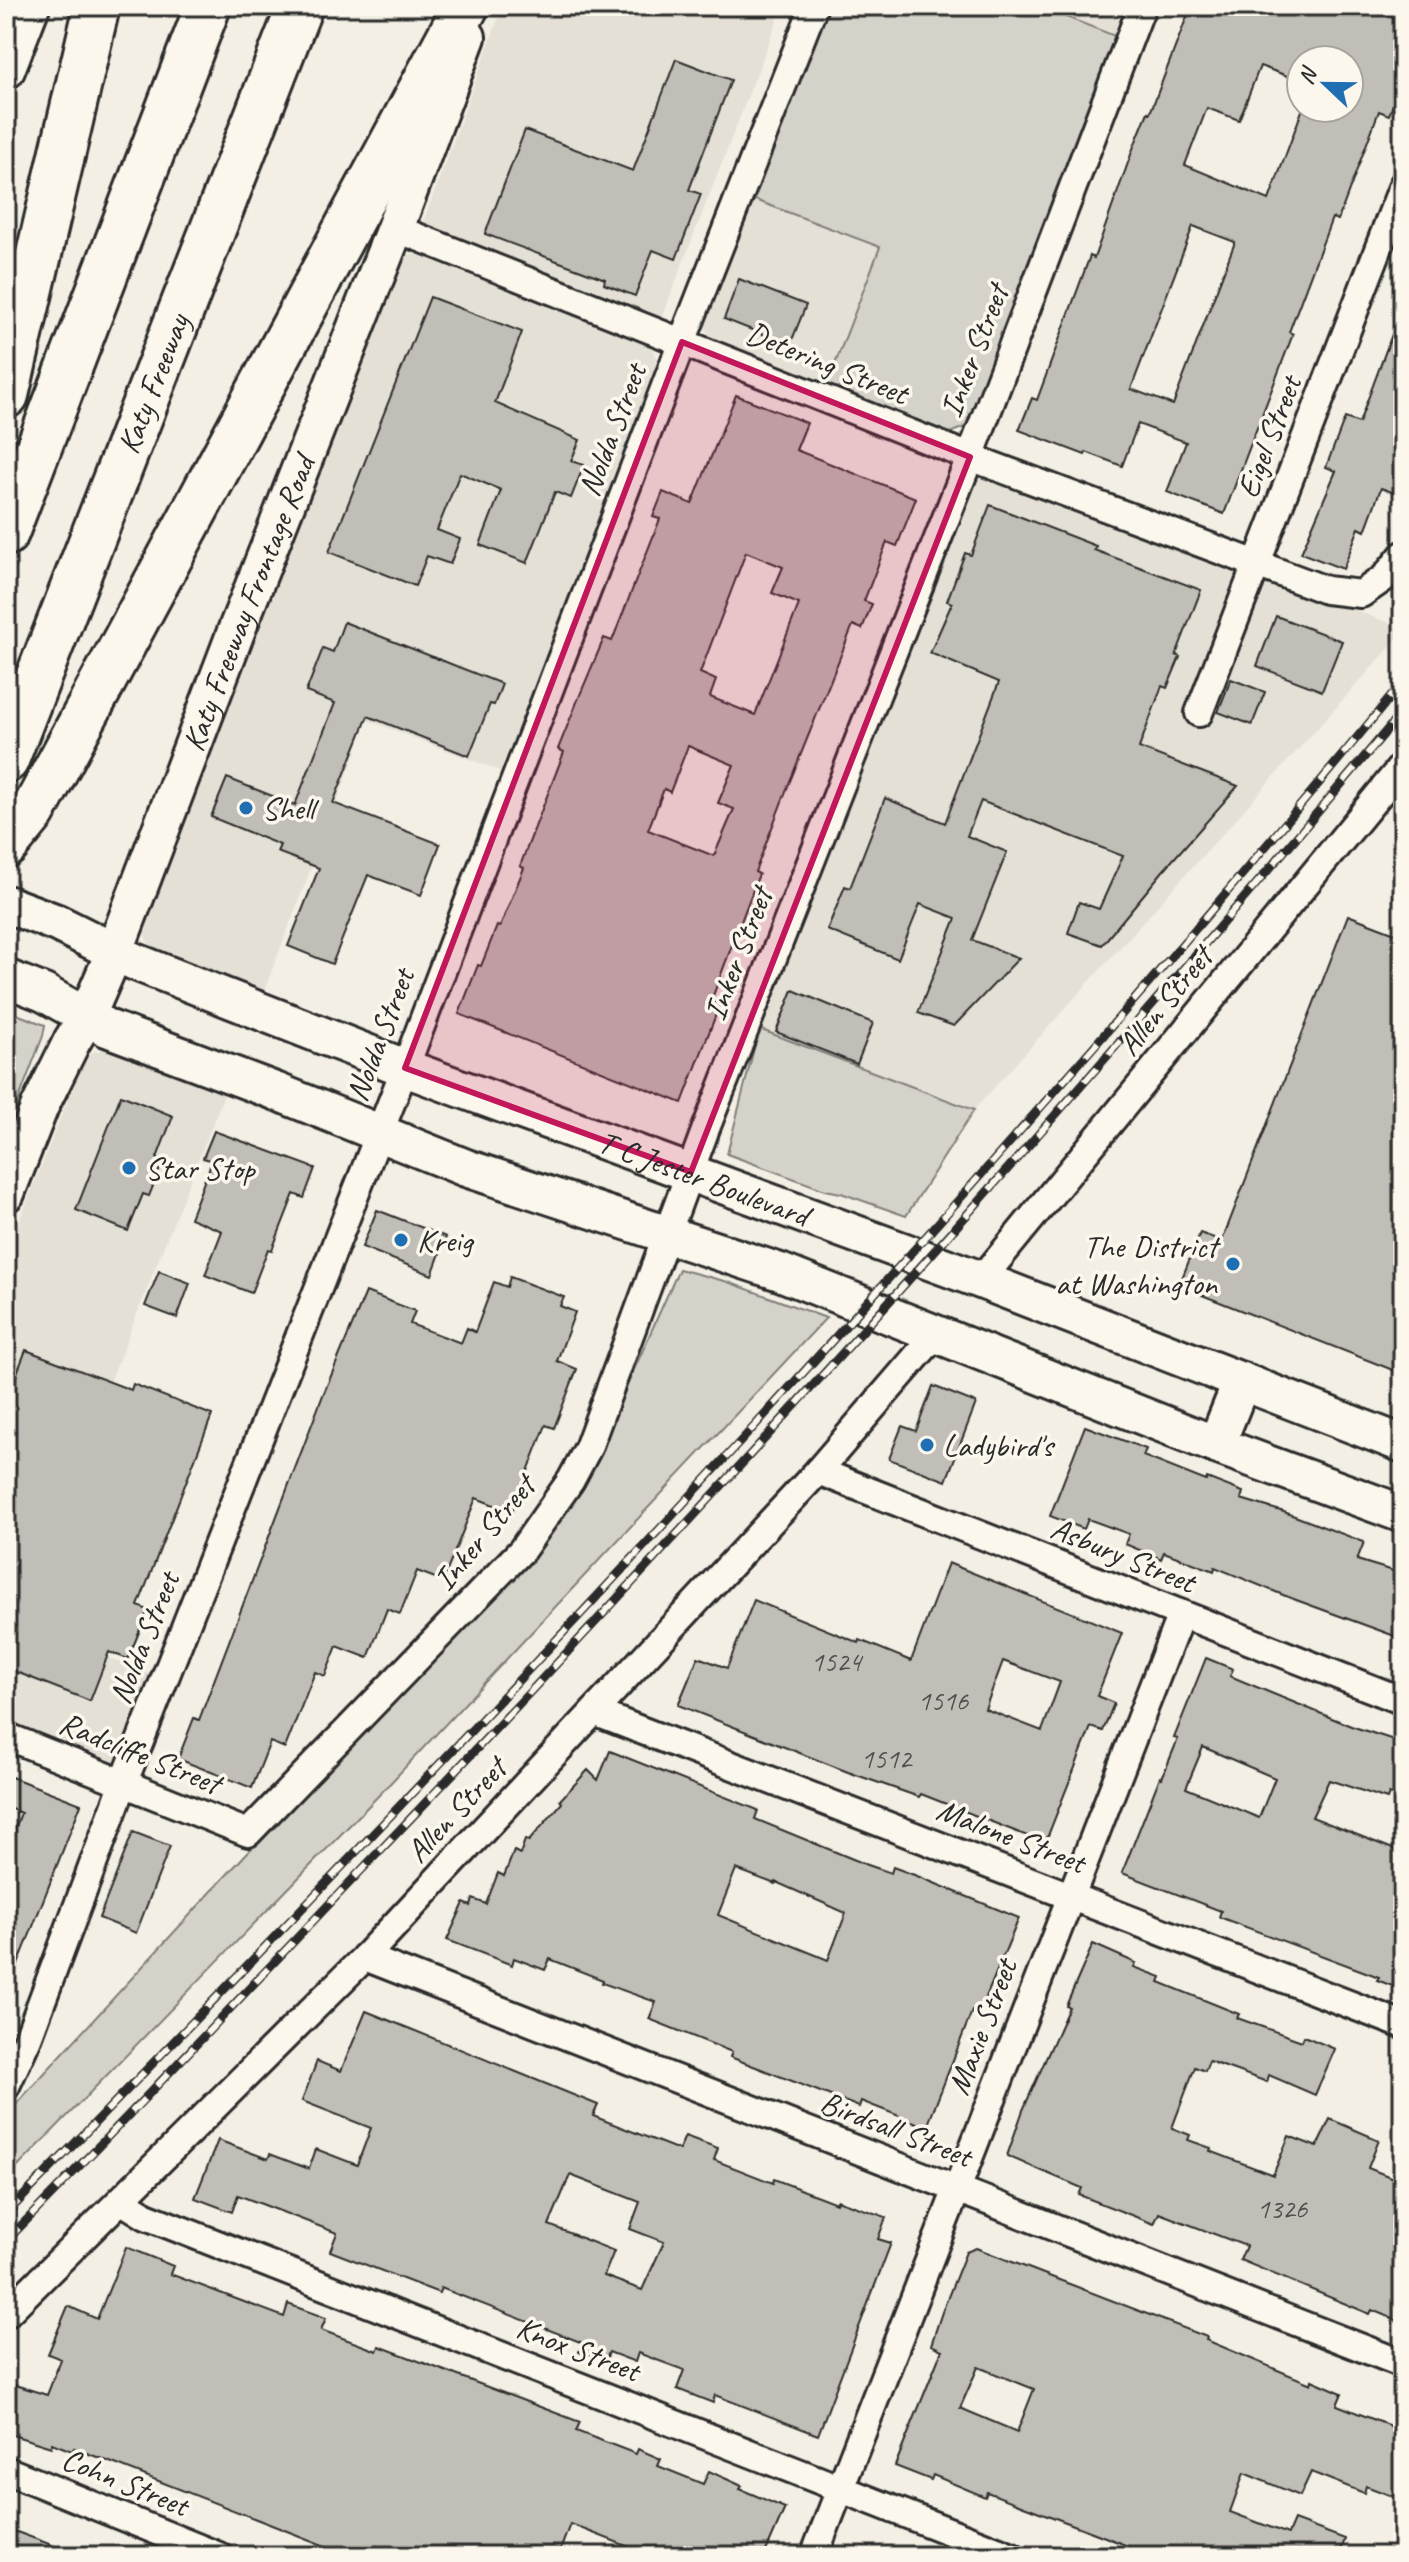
<svg xmlns="http://www.w3.org/2000/svg" width="1409" height="2562" viewBox="0 0 1409 2562" font-family="Caveat,sans-serif">
  <rect width="100%" height="100%" fill="#f3efe4"/>
  <filter id="ink" filterUnits="userSpaceOnUse"><feTurbulence type="fractalNoise" baseFrequency=".0125" numOctaves="2"/><feDisplacementMap in="SourceGraphic" scale="16" xChannelSelector="R" yChannelSelector="G"/><feConvolveMatrix kernelMatrix="1 2 1 2 8 2 1 2 1" color-interpolation-filters="sRGB"/></filter>
  <g filter="url(#ink)">
    <g fill="#e4e0d6">
      <path d="M503,6H783L662,317L421,228Z"/>
      <path d="M1038,6H1127L1115,36Z"/>
      <path d="M750,198L880,247L827,385L711,339L706,330L704,319Z"/>
      <path d="M400,254H416L647,344L653,350L656,358L655,369L546,661L500,771L368,720L264,991L155,949L148,943L139,922Z"/>
      <path d="M983,475L994,477L1403,628V633L974,1110L759,1029L973,479Z"/>
      <path d="M112,1047L226,1090L15,1621L152,1675L121,1757L115,1765L105,1766L6,1728V1255L82,1063L91,1053Z"/>
    </g>
    <g fill="#d5d2c9" stroke="#807e7a" stroke-width="2">
      <path d="M828,6H1038L1115,36L967,426L950,433L827,385L880,247L750,198Z"/>
      <path d="M6,1010L45,1025L43,1036L6,1132Z"/>
      <path d="M759,1029L974,1110L906,1216L841,1193L825,1190L727,1154Z"/>
      <path d="M679,1269L728,1282L826,1318L381,1793L6,2179V2115L246,1854L527,1561L559,1523L584,1482Z"/>
    </g>
    <g fill="#c0beb6" stroke="#2b2b2b" stroke-width="2" fill-rule="evenodd">
      <path d="M1191,6H1403V80L1389,115L1379,111L1338,220L1332,218L1289,332L1293,334L1224,514L1167,492L1186,442L1138,424L1122,466L1086,452L1085,455L1019,430L1032,398L1037,400L1090,256L1094,258L1134,146L1148,112L1150,113ZM1301,60H1349V108H1303L1269,200L1185,165L1207,108L1239,120L1260,66L1301,81ZM1193,226L1235,242L1173,405L1131,389Z"/>
      <path d="M676,59L731,80L689,190L701,194L676,259L653,250L635,296L604,284L605,279L485,234L525,130L633,171Z"/>
      <path d="M739,279L806,305L790,345L724,319Z"/>
      <path d="M430,297L522,332L495,403L580,440L571,461L584,465L571,498L555,492L527,563L480,545L501,490L460,473L437,530L460,539L450,564L427,556L415,586L329,552Z"/>
      <path d="M1401,310L1403,311V496L1381,488L1365,531L1359,528L1343,569L1301,553L1336,471L1326,467L1345,418L1359,423Z"/>
      <path d="M736,395L807,423L796,450L916,498L897,546L887,542L864,601L872,604L862,629L853,625L786,791L755,872L759,874L711,1001L720,1004L682,1103L459,1014L478,965L481,966L497,926L500,927L524,868L520,866L564,752L558,749L577,702L604,638L612,641L660,519L653,517L663,492L692,504ZM746,552L783,567L772,593L799,604L755,715L710,697L716,680L700,673ZM688,746L734,765L718,803L734,809L714,856L648,830L664,789L670,792Z"/>
      <path d="M990,505L1096,546L1094,550L1201,590L1176,655L1180,657L1167,688L1162,686L1139,748L1238,786L1163,871L1102,945L1068,933L1079,902L1099,909L1123,856L981,801L967,836L1007,852L972,940L1019,958L954,1026L918,1013L956,918L920,904L898,959L827,930L845,886L850,888L885,798L945,823L999,682L930,653L952,603L947,601L965,553L971,555Z"/>
      <path d="M1276,616L1342,641L1322,691L1257,666Z"/>
      <path d="M344,622L502,684L494,705L490,704L469,756L368,716L333,803L440,844L421,895L368,875L332,964L288,946L319,868L277,852L280,845L211,817L227,778L295,805L335,703L306,692L323,648L333,652Z"/>
      <path d="M1231,679L1265,692L1252,725L1218,712Z"/>
      <path d="M1348,915L1403,936V1374L1179,1286L1200,1233L1222,1241Z"/>
      <path d="M793,990L873,1023L857,1064L776,1032Z"/>
      <path d="M121,1095L173,1116L157,1158L163,1161L149,1196L143,1194L128,1231L76,1210Z"/>
      <path d="M214,1131L315,1168L304,1198L294,1194L272,1250L268,1249L251,1293L205,1275L222,1231L190,1218L212,1161L203,1158Z"/>
      <path d="M377,1210L446,1237L432,1275L362,1247Z"/>
      <path d="M159,1271L190,1283L177,1318L145,1306Z"/>
      <path d="M510,1277L564,1297L560,1306L575,1312L557,1361L577,1369L554,1428L546,1425L512,1512L476,1498L443,1581L417,1571L400,1614L387,1609L368,1658L337,1646L325,1676L315,1672L285,1748L270,1742L252,1788L178,1759L194,1718L199,1720L323,1395L366,1292L415,1311L410,1324L461,1343L467,1328L475,1332L494,1282L507,1287Z"/>
      <path d="M26,1350L131,1390L133,1384L212,1415L138,1606L148,1610L128,1659L109,1652L90,1701L6,1668V1401Z"/>
      <path d="M933,1386L976,1403L946,1481L889,1459L902,1426L916,1431Z"/>
      <path d="M1085,1426L1146,1449L1143,1456L1206,1481L1207,1478L1243,1492L1241,1499L1284,1512L1364,1542L1357,1560L1403,1574V1639L1288,1597L1215,1567L1214,1571L1164,1552L1161,1559L1125,1544L1129,1534L1088,1519L1084,1529L1050,1516Z"/>
      <path d="M948,1563L1122,1633L1097,1696L1114,1703L1103,1731L1091,1727L1045,1843L921,1794L919,1797L848,1772L678,1705L698,1657L727,1668L754,1600L859,1643L860,1640L911,1661ZM1003,1661L1060,1682L1042,1731L985,1709Z"/>
      <path d="M1206,1658L1233,1669L1230,1676L1351,1726L1403,1743V1799L1389,1794L1387,1799L1329,1780L1312,1817L1403,1853V1990L1377,1980L1379,1977L1219,1917L1221,1911L1122,1873L1160,1777L1162,1778L1178,1739L1174,1738ZM1203,1747L1275,1778L1259,1818L1186,1788Z"/>
      <path d="M610,1751L758,1810L755,1819L865,1864L891,1873L893,1867L917,1876L1019,1918L979,2014L972,2011L927,2127L861,2101L859,2107L730,2057L732,2052L649,2019L656,2002L602,1983L603,1980L550,1959L545,1970L514,1958L512,1965L447,1940L464,1903L471,1906L473,1899L486,1904L498,1873L504,1876L514,1851L520,1854L525,1840L529,1841L562,1803L560,1800L588,1770L598,1780ZM736,1869L775,1884L776,1882L846,1913L828,1960L718,1915Z"/>
      <path d="M6,1775L81,1804L8,1990L6,1852L21,1813L6,1807Z"/>
      <path d="M133,1832L170,1846L136,1933L99,1918Z"/>
      <path d="M1093,1944L1136,1963L1134,1967L1161,1977L1159,1982L1239,2014L1237,2018L1302,2041L1304,2036L1335,2049L1315,2095L1269,2075L1267,2082L1209,2061L1205,2071L1195,2067L1172,2128L1190,2135L1188,2140L1211,2148L1210,2151L1273,2175L1289,2136L1317,2147L1330,2119L1379,2140L1368,2168L1403,2182V2323L1372,2310L1370,2314L1240,2260L1246,2246L1159,2213L1154,2224L1079,2195L1082,2188L1007,2156L1023,2110L1069,2007L1066,2006Z"/>
      <path d="M366,2011L598,2105L593,2116L679,2150L685,2136L718,2148L714,2160L773,2183L774,2179L836,2203L837,2200L886,2217L878,2239L891,2243L818,2435L715,2395L713,2403L677,2389L684,2370L638,2353L635,2362L609,2352L605,2362L579,2352L583,2343L441,2288L439,2293L330,2251L337,2233L238,2195L232,2212L195,2198L218,2140L268,2159L270,2154L309,2169L316,2149L357,2165L371,2128L302,2101L317,2061L341,2071ZM570,2175L640,2202L630,2229L664,2242L642,2290L604,2276L614,2251L549,2225Z"/>
      <path d="M126,2247L173,2266L170,2274L284,2317L288,2304L326,2318L321,2330L377,2351L379,2346L580,2422L576,2431L636,2454L638,2449L661,2459L658,2466L703,2484L709,2471L742,2486L740,2489L785,2508L764,2556H652L570,2524L558,2556H351L74,2448L72,2451L52,2443L51,2447L6,2433V2382L47,2395L61,2359L48,2354L68,2306L97,2319Z"/>
      <path d="M976,2248L1207,2337L1206,2340L1311,2384L1312,2380L1342,2393L1337,2405L1403,2431V2482L1397,2498L1366,2486L1364,2493L1311,2472L1300,2496L1244,2473L1230,2512L1288,2534L1294,2520L1345,2539L1339,2556H1124L1128,2546L1100,2535L987,2492L985,2497L933,2475L931,2480L895,2466L942,2350L931,2345L942,2312L966,2252ZM978,2367L1034,2389L1017,2432L960,2408Z"/>
      <path d="M6,2528L76,2554L75,2556H6Z"/>
    </g>
    <g fill="none" stroke-linecap="round" stroke-linejoin="round">
      <defs>
        <g id="minor">
          <path d="M395,228L970,457L1326,590L1361,594L1384,578L1403,555"/>
          <path d="M1199,713L1403,185"/>
          <path d="M981,1280L1403,765"/>
          <path d="M818,1471L1403,1701"/>
          <path d="M594,1712L1403,2025"/>
          <path d="M6,1736L248,1833L522,1550L571,1480L588,1448L705,1131L970,457L1142,6"/>
          <path d="M365,1957L1403,2364"/>
          <path d="M6,2086L28,2038L124,1782L405,1068L682,342L814,6"/>
          <path d="M122,2201L146,2216L1012,2556"/>
          <path d="M6,2314L365,1957L818,1471L936,1334"/>
          <path d="M6,2470L219,2556"/>
          <path d="M814,2556L1181,1614"/>
        </g>
        <g id="secondary">
          <path d="M6,70L31,6"/>
          <path id="s1" d="M6,904L57,923L133,961L405,1068L981,1280L1403,1444"/>
          <path d="M6,978L44,993L107,1028L275,1091L466,1168L780,1272L1216,1445L1403,1514"/>
          <path id="s2" d="M6,1193L40,1106L72,1041L86,1018L114,953L237,629L395,228L467,37"/>
          <path d="M1216,1445L1242,1381"/>
        </g>
        <g id="motorway">
          <path d="M6,395L97,6"/>
          <path d="M6,533L208,6"/>
          <path id="s3" d="M6,760L300,6"/>
          <path d="M6,845L33,812L466,6"/>
        </g>
      </defs>
      <use href="#minor" stroke="#2b2b2b" stroke-width="32"/>
      <use href="#secondary" stroke="#2b2b2b" stroke-width="42"/>
      <use href="#motorway" stroke="#2b2b2b" stroke-width="50"/>
      <use href="#minor" stroke="#fbf7ec" stroke-width="26"/>
      <use href="#secondary" stroke="#fbf7ec" stroke-width="36"/>
      <use href="#motorway" stroke="#fbf7ec" stroke-width="44"/>
      <defs>
        <g id="rail">
          <path d="M6,2214C489,1720 963,1216 1403,682"/>
          <path d="M6,2241C123,2123 237,2001 352,1880C714,1501 1066,1113 1403,711"/>
        </g>
      </defs>
      <use href="#rail" stroke="#2b2b2b" stroke-width="9"/>
      <use href="#rail" stroke="#fbf7ec" stroke-width="6" stroke-dasharray="18" stroke-linecap="butt"/>
    </g>
  </g>
  <path fill="#c2185b" fill-opacity="0.2" stroke="#c2185b" stroke-width="6" stroke-linejoin="round" d="M682,342L970,457L691,1172L405,1068Z"/>
  <g fill="#1f6fb2" stroke="#fbf7ec" stroke-width="3">
    <circle cx="246" cy="808" r="8"/>
    <circle cx="129" cy="1168" r="8"/>
    <circle cx="401" cy="1240" r="8"/>
    <circle cx="1233" cy="1264" r="8"/>
    <circle cx="927" cy="1445" r="8"/>
  </g>
  <g text-anchor="middle" dominant-baseline="central" stroke-width="7" stroke-linejoin="round" paint-order="stroke">
    <g font-size="28" fill="#50504e">
      <text x="836" y="1661">1524</text>
      <text x="943" y="1700">1516</text>
      <text x="886" y="1758">1512</text>
      <text x="1282" y="2208">1326</text>
    </g>
    <g font-size="32" fill="#2b2b2b" stroke="#fbf7ec">
      <text transform="translate(974 351) rotate(-69)">Inker Street</text>
      <text transform="translate(827 363) rotate(22)">Detering Street</text>
      <text stroke="none"><textPath href="#s3" startOffset="404">Katy Freeway</textPath></text>
      <text transform="translate(612 430) rotate(-69)">Nolda Street</text>
      <text transform="translate(1269 437) rotate(-69)">Eigel Street</text>
      <text stroke="none"><textPath href="#s2" startOffset="638">Katy Freeway Frontage Road</textPath></text>
      <text transform="translate(738 954) rotate(-69)">Inker Street</text>
      <text transform="translate(1165 1001) rotate(-51)">Allen Street</text>
      <text transform="translate(380 1035) rotate(-69)">Nolda Street</text>
      <text stroke="none"><textPath href="#s1" startOffset="750">T C Jester Boulevard</textPath></text>
      <text transform="translate(484 1533) rotate(-50)">Inker Street</text>
      <text transform="translate(1123 1555) rotate(22)">Asbury Street</text>
      <text transform="translate(144 1638) rotate(-68)">Nolda Street</text>
      <text transform="translate(140 1753) rotate(22)">Radcliffe Street</text>
      <text transform="translate(456 1810) rotate(-47)">Allen Street</text>
      <text transform="translate(1011 1836) rotate(21)">Malone Street</text>
      <text transform="translate(982 2027) rotate(-69)">Maxie Street</text>
      <text transform="translate(896 2129) rotate(21)">Birdsall Street</text>
      <text transform="translate(578 2349) rotate(21)">Knox Street</text>
      <text transform="translate(125 2482) rotate(22)">Cohn Street</text>
    </g>
    <g font-size="32" fill="#2b2b2b" stroke="#fbf7ec" text-anchor="start">
      <text x="262" y="808">Shell</text>
      <text x="145" y="1168">Star Stop</text>
      <text x="417" y="1240">Kreig</text>
      <text x="1217" y="1246" text-anchor="end">The District<tspan x="1217" dy="37">at Washington</tspan></text>
      <text x="943" y="1445">Ladybird's</text>
    </g>
  </g>
  <rect width="1409" height="2562" fill="none" stroke="#fbf7ec" stroke-width="32"/>
  <rect x="16" y="16" width="1377" height="2530" fill="none" stroke="#2b2b2b" stroke-width="3" filter="url(#ink)"/>
  <g transform="translate(1325 84) rotate(292)"><circle r="38" fill="#fbf7ec" stroke="#a8a59f" stroke-width="2"/>
  <path d="M0-6L14 30L0 20L-14 30Z" fill="#1f6fb2"/>
  <text y="-12" font-size="22" font-weight="bold" text-anchor="middle" fill="#2b2b2b">N</text>
  </g>
</svg>
